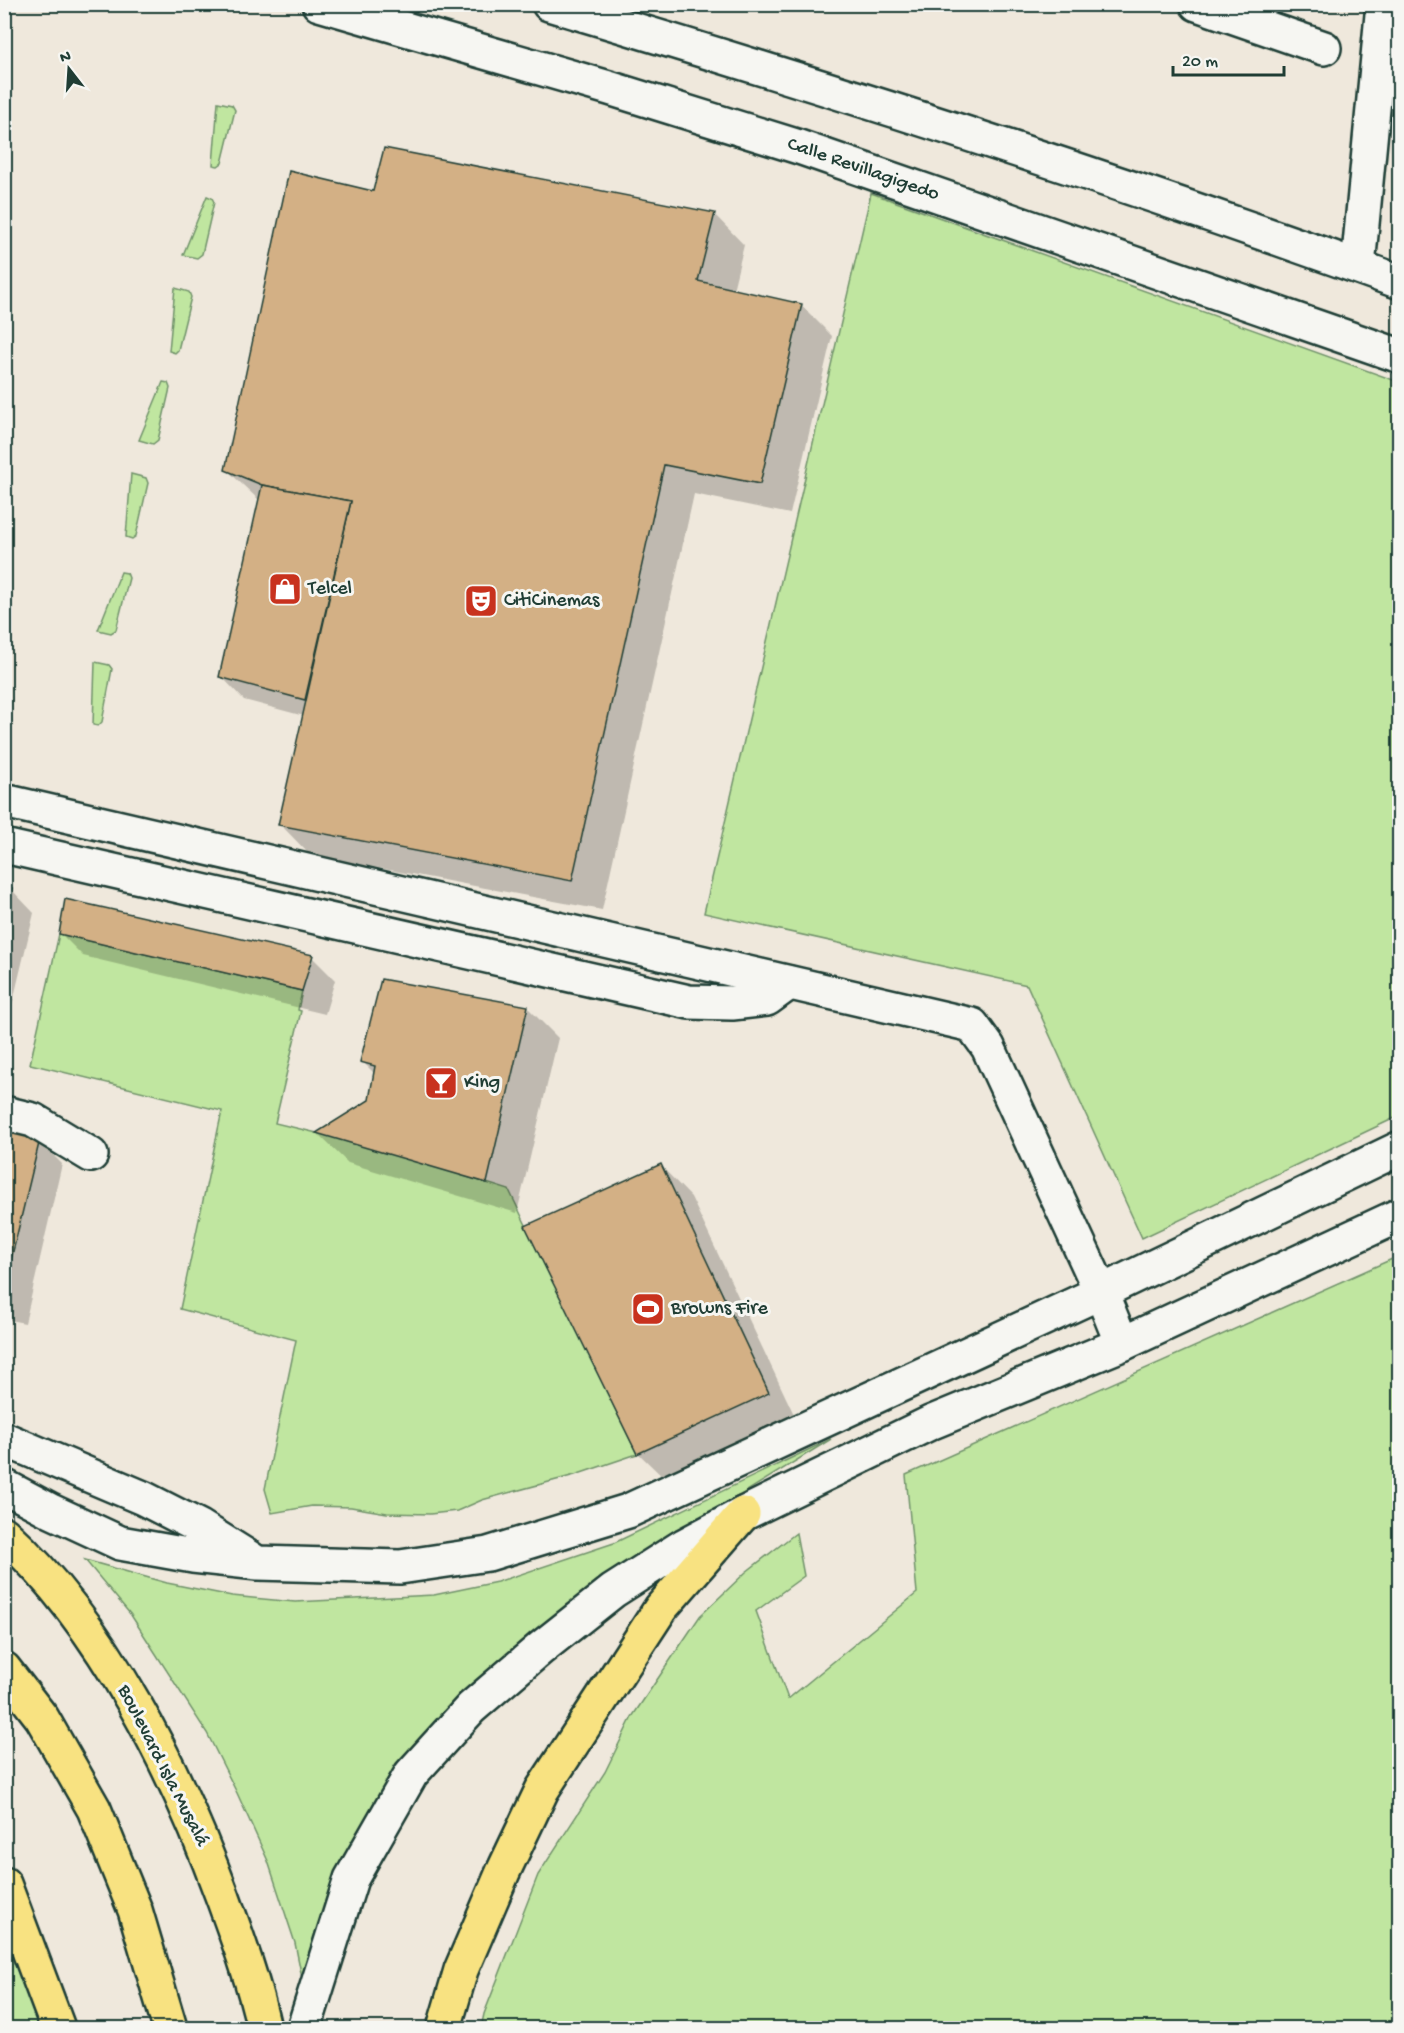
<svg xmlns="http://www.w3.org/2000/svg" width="1404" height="2033" viewBox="0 0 1404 2033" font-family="'Gochi Hand',sans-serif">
  <rect width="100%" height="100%" fill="#efe8dc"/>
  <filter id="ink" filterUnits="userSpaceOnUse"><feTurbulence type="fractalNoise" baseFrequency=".0167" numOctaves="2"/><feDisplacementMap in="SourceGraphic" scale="12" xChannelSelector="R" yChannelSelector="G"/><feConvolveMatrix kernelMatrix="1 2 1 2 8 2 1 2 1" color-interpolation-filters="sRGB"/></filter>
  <g filter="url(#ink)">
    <g fill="#c0e6a0" stroke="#70926a" stroke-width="1.5">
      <path d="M218,102L232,105L235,110L222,163L218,166L213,165Z"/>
      <path d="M871,193L1399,382V1116L1142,1238L1027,985L704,913Z"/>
      <path d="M207,196L212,198L214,202L202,254L197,258L183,255Z"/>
      <path d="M175,288L189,292L191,297L178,350L175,353L169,351Z"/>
      <path d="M163,382L168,383L170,388L158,440L153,444L139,440Z"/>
      <path d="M131,474L146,478L148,483L136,536L132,539L126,537Z"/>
      <path d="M121,572L127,573L129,578L116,630L111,633L98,630Z"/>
      <path d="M95,662L109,665L112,669L102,722L98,726L93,725Z"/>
      <path d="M59,934L302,991L298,1010L301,1011L275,1123L363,1144L509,1190L637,1454L575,1475L482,1500L457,1511L430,1514L387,1513L351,1507L312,1506L272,1513L265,1489L296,1340L180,1309L222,1111L30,1064Z"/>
      <path d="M1399,1256V2028H481L484,2014L538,1875L605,1772L632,1717L700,1616L746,1572L796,1533L804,1576L756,1611L788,1699L917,1593L906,1475Z"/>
      <path d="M831,1439L623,1568L423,1746L308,2008L295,1943L268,1861L237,1793L207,1733L131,1615L85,1560L167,1583L232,1596L295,1602L434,1595L497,1582L614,1543Z"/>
      <path d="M4,1920L43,2028H5Z"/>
    </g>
    <g fill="#0003">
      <path d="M374,192L714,214L744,245L733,290L801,305L832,336L790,514L694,494L602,910L310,855L280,824L304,716L244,700L221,676L260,501L227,470Z"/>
      <path d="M4,888L11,889L34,913L4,1039Z"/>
      <path d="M60,933L312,957L335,980L325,1014L83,956Z"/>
      <path d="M382,981L528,1008L558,1038L517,1213L348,1163L318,1134L371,1101L375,1074L362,1061Z"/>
      <path d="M4,1132L39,1141L62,1164L25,1323L4,1319Z"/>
      <path d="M661,1166L691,1197L798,1423L669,1483L638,1453Z"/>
    </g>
    <g fill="#d3b085" stroke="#1f3d34" stroke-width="1.5">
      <path d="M384,148L715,213L698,281L802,304L760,484L664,465L572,881L278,825L351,501L262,485L225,470L289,171L373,191Z"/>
      <path d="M262,485L351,501L305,700L219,677Z"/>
      <path d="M4,886L12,888L4,919Z"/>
      <path d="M65,899L313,955L302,991L59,934Z"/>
      <path d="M381,979L528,1006L487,1183L316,1133L369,1100L375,1066L360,1062Z"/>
      <path d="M4,1131L40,1139L4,1289Z"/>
      <path d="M661,1164L769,1393L637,1454L525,1226Z"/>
    </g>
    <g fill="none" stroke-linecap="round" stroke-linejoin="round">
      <defs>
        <g id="minor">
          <path d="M319,4L609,88L799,147L1400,356"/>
          <path d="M549,4C835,89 1119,180 1400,282"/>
          <path d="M1197,4L1324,48"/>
          <path d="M1358,266L1383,4"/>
          <path d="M4,801L972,1025L988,1047L1101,1292L1122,1344"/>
          <path d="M4,846L689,1002L732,1003L767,999L789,983"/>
          <path d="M4,1113L33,1120L91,1155"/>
          <path d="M4,1439L143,1498L200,1527L251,1559"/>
          <path d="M4,1486L51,1511L120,1543L193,1556L258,1563L400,1567L488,1554L628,1511L1101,1292L1400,1148"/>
          <path d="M304,2028L351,1879L411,1774L471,1708L541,1648L613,1591L685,1545L743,1514L930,1423L1122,1344L1400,1215"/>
        </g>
        <g id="major">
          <path d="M4,1534C105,1626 177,1772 223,1898C239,1942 254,1983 264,2028"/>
          <path d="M4,1669L42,1718L94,1809L135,1910L170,2028"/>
          <path d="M4,1884L58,2028"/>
          <path d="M444,2028L461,1970L503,1872L542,1790L661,1608L743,1514"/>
        </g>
      </defs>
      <use href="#minor" stroke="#1f3d34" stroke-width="38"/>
      <use href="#major" stroke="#1f3d34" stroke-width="38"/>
      <use href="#minor" stroke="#f6f6f2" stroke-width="33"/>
      <use href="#major" stroke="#f8e281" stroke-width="33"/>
    </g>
  </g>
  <defs>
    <symbol id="shop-square" viewBox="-11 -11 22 22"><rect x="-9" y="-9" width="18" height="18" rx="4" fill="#c8321e" stroke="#f6f6f2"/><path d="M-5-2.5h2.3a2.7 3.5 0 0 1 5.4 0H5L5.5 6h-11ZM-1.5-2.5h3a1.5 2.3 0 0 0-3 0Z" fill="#fff"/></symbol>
    <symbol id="theatre-square" viewBox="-11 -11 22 22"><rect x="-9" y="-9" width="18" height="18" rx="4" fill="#c8321e" stroke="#f6f6f2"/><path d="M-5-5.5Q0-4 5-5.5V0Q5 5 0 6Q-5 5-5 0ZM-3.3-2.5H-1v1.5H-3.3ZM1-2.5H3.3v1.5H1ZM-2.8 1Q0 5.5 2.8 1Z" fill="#fff"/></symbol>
    <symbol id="bar-square" viewBox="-11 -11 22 22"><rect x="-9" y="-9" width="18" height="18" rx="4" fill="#c8321e" stroke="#f6f6f2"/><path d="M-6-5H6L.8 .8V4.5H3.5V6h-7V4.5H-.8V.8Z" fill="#fff"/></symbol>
    <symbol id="stadium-square" viewBox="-11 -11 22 22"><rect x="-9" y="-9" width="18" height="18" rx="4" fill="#c8321e" stroke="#f6f6f2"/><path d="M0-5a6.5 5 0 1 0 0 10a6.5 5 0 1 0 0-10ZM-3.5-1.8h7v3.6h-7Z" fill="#fff"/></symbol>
  </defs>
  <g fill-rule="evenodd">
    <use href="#shop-square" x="266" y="570" width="38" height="38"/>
    <use href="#theatre-square" x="462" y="582" width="38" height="38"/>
    <use href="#bar-square" x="422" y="1064" width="38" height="38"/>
    <use href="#stadium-square" x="629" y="1290" width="38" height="38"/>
  </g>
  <g text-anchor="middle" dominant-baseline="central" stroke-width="6" stroke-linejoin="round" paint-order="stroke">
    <g font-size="20" fill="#1f3d34" stroke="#f6f6f2">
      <text transform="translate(863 170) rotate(19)">Calle Revillagigedo</text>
      <text transform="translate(162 1766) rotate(63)">Boulevard Isla Musalá</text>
    </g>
    <g font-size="20" fill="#1f3d34" stroke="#f6f6f2" text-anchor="start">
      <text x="308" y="589">Telcel</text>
      <text x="504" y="601">CitiCinemas</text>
      <text x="464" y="1083">King</text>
      <text x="671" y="1309">Browns Fire</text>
    </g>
  </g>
  <rect width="1404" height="2033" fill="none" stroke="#f6f6f2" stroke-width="24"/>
  <rect x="12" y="12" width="1380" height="2009" fill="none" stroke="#1f3d34" stroke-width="2" filter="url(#ink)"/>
  <g transform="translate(69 69) rotate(343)" stroke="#f6f6f2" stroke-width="4.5" paint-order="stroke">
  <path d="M0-4.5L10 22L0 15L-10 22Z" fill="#1f3d34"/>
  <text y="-9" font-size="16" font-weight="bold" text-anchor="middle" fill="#1f3d34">N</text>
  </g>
  <path d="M1173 66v9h111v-9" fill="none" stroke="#1f3d34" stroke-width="3"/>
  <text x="1182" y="66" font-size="18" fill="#1f3d34" stroke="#f6f6f2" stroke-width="4.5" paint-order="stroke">20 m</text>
</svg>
